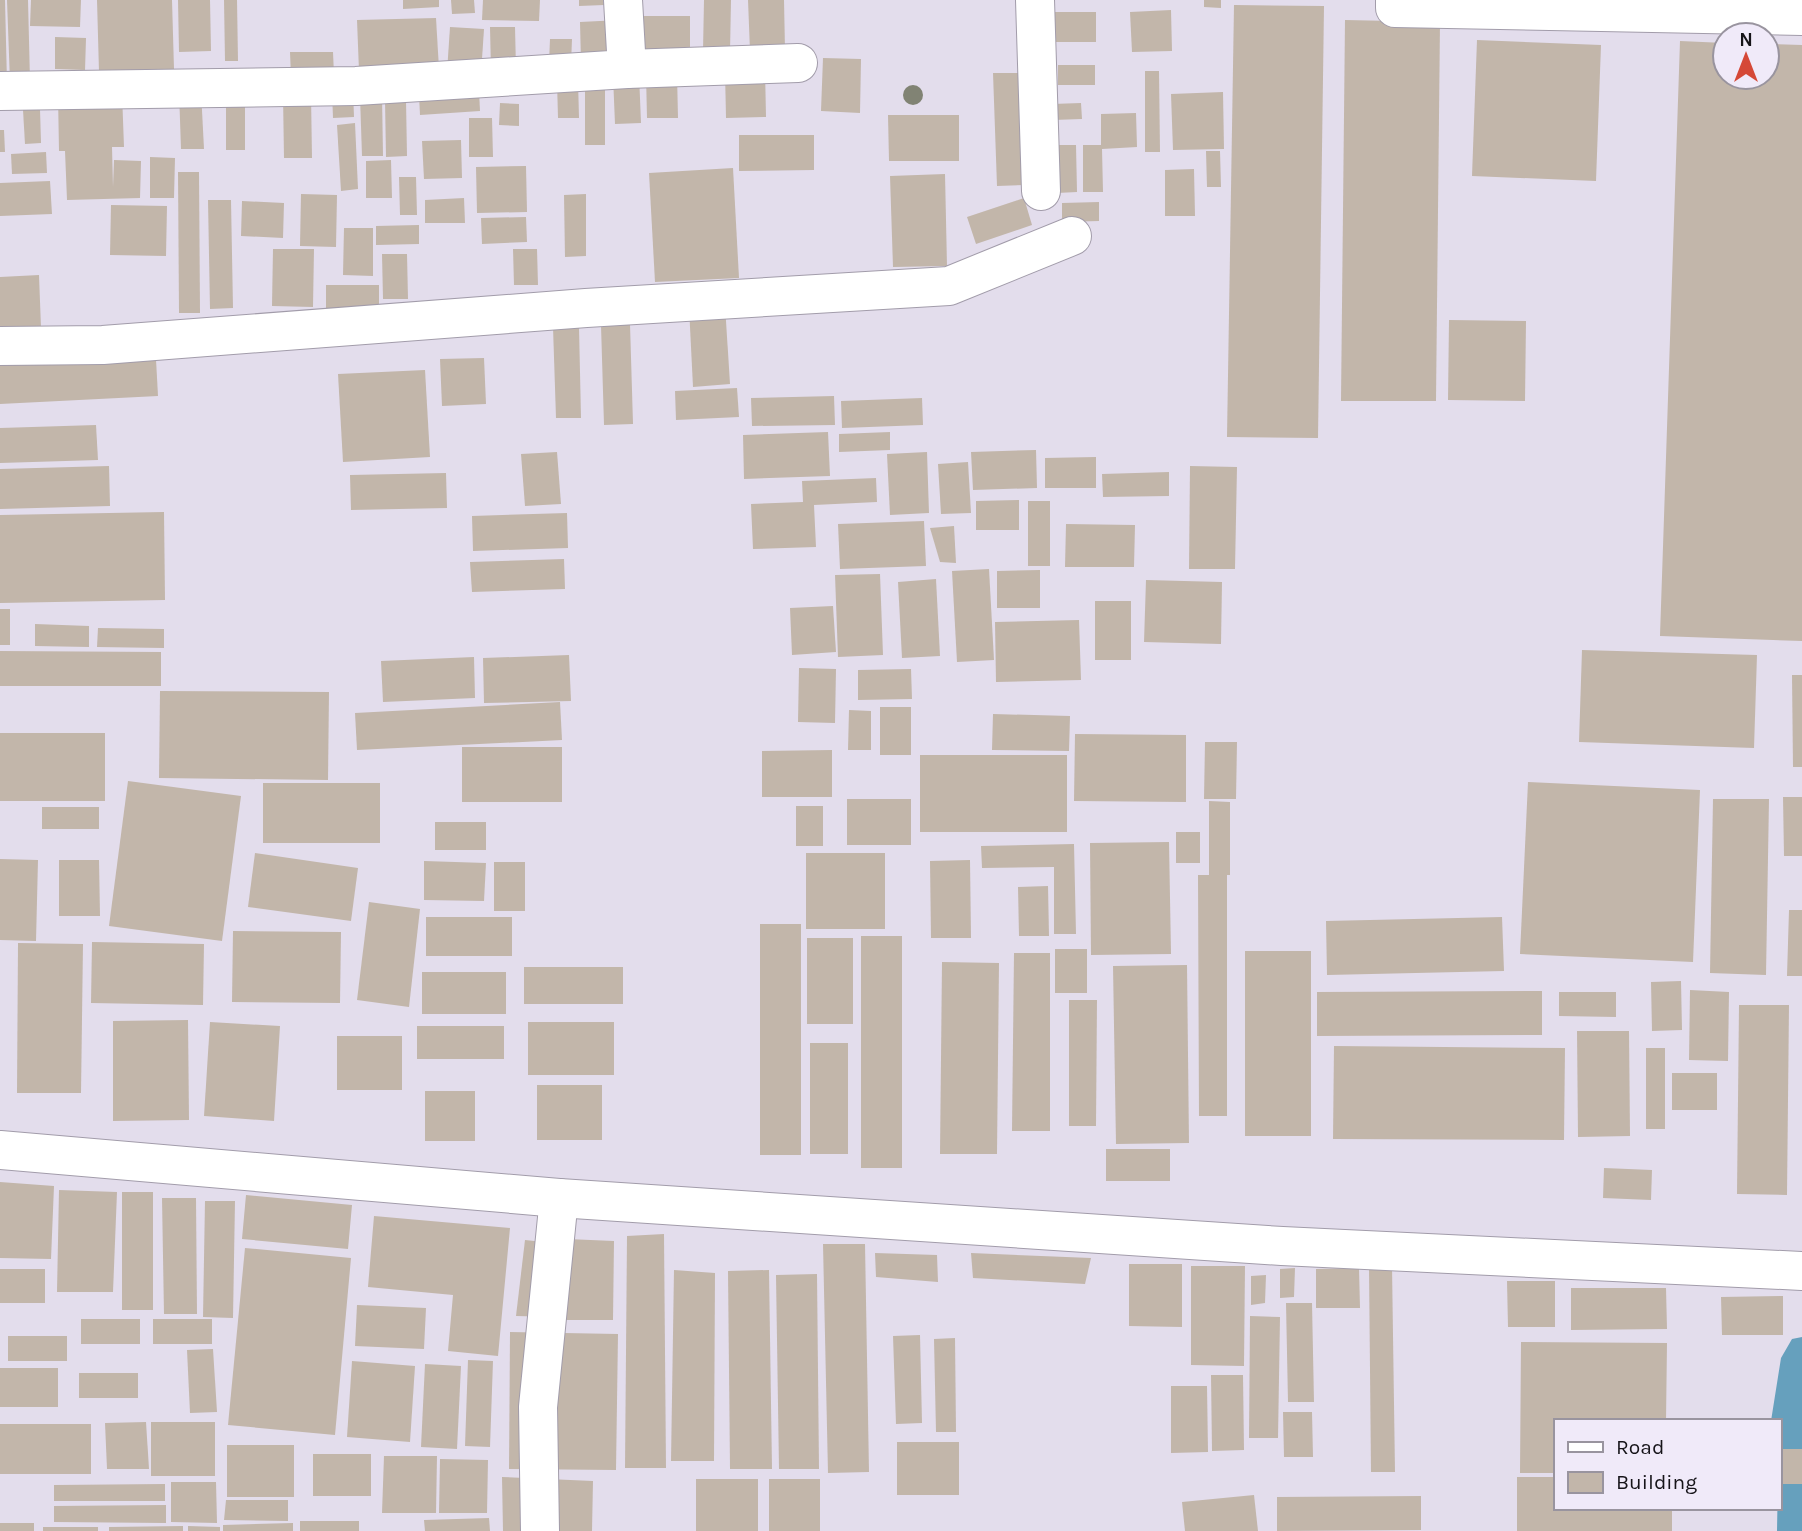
<svg xmlns="http://www.w3.org/2000/svg" width="1802" height="1531" viewBox="0 0 1802 1531" font-family="Karla,sans-serif">
  <rect width="100%" height="100%" fill="#e3ddec"/>
  <path fill="#66a0bd" d="M1802,1337V1531H1777L1779,1421H1771L1781,1358L1792,1339Z"/>
  <g fill="#c2b6aa">
    <path d="M0,0H5L7,83H0Z"/>
    <path d="M7,0H28L30,81L10,82Z"/>
    <path d="M31,0H81L80,27L30,26Z"/>
    <path d="M97,0H172L174,69L99,72Z"/>
    <path d="M178,0H210L211,51L179,52Z"/>
    <path d="M224,0H237L238,61H225Z"/>
    <path d="M403,0H439V7L403,9Z"/>
    <path d="M451,0H474L475,13L452,14Z"/>
    <path d="M483,0H540L539,21L482,20Z"/>
    <path d="M579,0H603L604,5L579,6Z"/>
    <path d="M704,0H731L730,52L703,51Z"/>
    <path d="M748,0H784L785,50L750,51Z"/>
    <path d="M1204,0H1221V8L1204,7Z"/>
    <path d="M1234,5L1324,6L1318,438L1227,437Z"/>
    <path d="M1171,10L1172,51L1132,52L1130,12Z"/>
    <rect x="1054" y="12" width="42" height="30"/>
    <rect x="631" y="16" width="59" height="38"/>
    <path d="M436,18L439,69L359,71L357,20Z"/>
    <path d="M620,20V61L581,62L580,22Z"/>
    <path d="M1345,20L1440,22L1436,401H1341Z"/>
    <path d="M450,27L484,29L481,74L447,72Z"/>
    <path d="M490,27H515L516,69L491,70Z"/>
    <path d="M55,37L86,38L85,70L55,69Z"/>
    <path d="M550,39H572L571,64L549,63Z"/>
    <path d="M1477,40L1601,45L1596,181L1472,176Z"/>
    <path d="M1680,41L1725,43V77H1767V44L1802,45V641L1660,636Z"/>
    <path d="M290,52H333L334,75L291,76Z"/>
    <path d="M823,58L861,59L860,113L821,111Z"/>
    <rect x="1058" y="65" width="37" height="20"/>
    <path d="M765,69L766,117L726,118L725,71Z"/>
    <path d="M1145,71H1159L1160,152H1145Z"/>
    <path d="M993,73H1020L1025,185L997,186Z"/>
    <path d="M639,74L641,123L615,124L613,76Z"/>
    <path d="M646,74H677L678,118H647Z"/>
    <rect x="585" y="78" width="20" height="67"/>
    <path d="M578,80L579,118H558L557,81Z"/>
    <path d="M353,90L354,117L333,118L332,91Z"/>
    <path d="M179,91H201L204,149H181Z"/>
    <path d="M479,91L480,111L420,115L419,95Z"/>
    <path d="M1223,92L1224,149L1173,150L1171,94Z"/>
    <path d="M122,93L124,147H112L113,187L114,160L141,161L140,198L67,200L65,151H59L58,95Z"/>
    <rect x="226" y="93" width="19" height="57"/>
    <path d="M283,95H311L312,158H284Z"/>
    <path d="M382,95L383,156H362L360,96Z"/>
    <path d="M385,100H406L407,156L386,157Z"/>
    <path d="M500,103L519,104V126L499,125Z"/>
    <path d="M1081,103L1082,119L1053,120L1052,104Z"/>
    <path d="M40,109L41,143L25,144L23,110Z"/>
    <path d="M1136,113L1137,147L1102,149L1103,192H1083V145H1101V114Z"/>
    <path d="M888,115H959V161H889Z"/>
    <path d="M469,118H492L493,157H469Z"/>
    <path d="M355,123L358,189L341,191L337,125Z"/>
    <path d="M0,130H4L5,152H0Z"/>
    <path d="M739,135H814V170L739,171Z"/>
    <path d="M461,140L462,178L424,179L422,141Z"/>
    <path d="M1056,145H1076L1077,192L1057,193Z"/>
    <path d="M1206,151H1220L1221,187H1207Z"/>
    <path d="M46,152L47,173L12,174L11,154Z"/>
    <path d="M150,157L175,158L174,198H150Z"/>
    <path d="M391,160L392,198H366V161Z"/>
    <path d="M526,166L527,212L477,213L476,167Z"/>
    <path d="M733,168L739,278L655,282L649,173Z"/>
    <path d="M1194,169L1195,216H1165V170Z"/>
    <path d="M178,172H199L200,313H179Z"/>
    <path d="M945,174L947,266L893,267L890,176Z"/>
    <path d="M399,177H416L417,215H400Z"/>
    <path d="M50,181L52,214L0,216V183Z"/>
    <path d="M301,194L337,195L336,247L300,246Z"/>
    <path d="M586,194V256L565,257L564,195Z"/>
    <path d="M464,198L465,223H425V200Z"/>
    <path d="M1024,198L1032,225L976,244L967,217Z"/>
    <path d="M208,200H231L233,308L210,309Z"/>
    <path d="M242,201L284,203L283,238L241,236Z"/>
    <path d="M1099,202V221L1062,222V203Z"/>
    <path d="M111,205L167,206L166,256L110,255Z"/>
    <path d="M526,217L527,242L482,244L481,218Z"/>
    <path d="M419,225V244L376,245V226Z"/>
    <path d="M344,228H373V276L343,275Z"/>
    <path d="M273,249H314L313,307L272,306Z"/>
    <path d="M513,249H537L538,285H514Z"/>
    <path d="M382,254H407L408,299H383Z"/>
    <path d="M39,275L41,328L0,330V277Z"/>
    <rect x="326" y="285" width="53" height="28"/>
    <path d="M725,305L730,384L693,387L689,307Z"/>
    <path d="M1449,320L1526,321L1525,401L1448,400Z"/>
    <path d="M630,324L633,424L604,425L601,325Z"/>
    <path d="M553,327H579L581,418H556Z"/>
    <path d="M155,341L158,396L0,404V349Z"/>
    <path d="M484,358L486,404L442,406L440,359Z"/>
    <path d="M425,370L430,457L343,462L338,374Z"/>
    <path d="M737,388L739,417L676,420L675,391Z"/>
    <path d="M834,396L835,425L752,426L751,398Z"/>
    <path d="M922,398L923,425L842,428L841,401Z"/>
    <path d="M96,425L98,460L0,463V428Z"/>
    <path d="M828,432L830,476L744,479L743,435Z"/>
    <path d="M890,432V450L839,452V434Z"/>
    <path d="M1036,450L1037,488L973,490L971,452Z"/>
    <path d="M557,452L561,504L525,506L521,454Z"/>
    <path d="M927,452L929,513L890,515L887,454Z"/>
    <path d="M1096,457V488H1045V458Z"/>
    <path d="M968,462L971,513L941,514L938,464Z"/>
    <path d="M109,466L110,506L0,509V469Z"/>
    <path d="M1190,466L1237,467L1235,569H1189Z"/>
    <path d="M1169,472V496L1103,497L1102,474Z"/>
    <path d="M446,473L447,508L351,510L350,475Z"/>
    <path d="M876,478L877,502L814,505L816,547L753,549L751,504L803,502L802,481Z"/>
    <path d="M1019,500V530H976V501Z"/>
    <rect x="1028" y="501" width="22" height="65"/>
    <path d="M164,512L165,600L0,603V515Z"/>
    <path d="M567,513L568,548L473,551L472,516Z"/>
    <path d="M924,521L926,566L840,569L838,524Z"/>
    <path d="M1066,524L1135,525L1134,567H1065Z"/>
    <path d="M954,526L956,563L940,562L930,528Z"/>
    <path d="M564,559L565,589L472,592L470,562Z"/>
    <path d="M989,569L994,660L957,662L952,571Z"/>
    <path d="M1040,570V608H997V571Z"/>
    <path d="M880,574L883,655L838,657L835,575Z"/>
    <path d="M936,579L940,656L902,658L898,582Z"/>
    <path d="M1146,580L1222,582L1221,644L1144,642Z"/>
    <rect x="1095" y="601" width="36" height="59"/>
    <path d="M833,606L836,652L792,655L790,608Z"/>
    <rect x="0" y="609" width="10" height="36"/>
    <path d="M1079,620L1081,680L996,682L995,622Z"/>
    <path d="M35,624L89,626V647L35,646Z"/>
    <path d="M98,628L164,629V648L97,647Z"/>
    <path d="M1582,650L1757,655L1754,748L1579,742Z"/>
    <path d="M0,651L161,652V686H0Z"/>
    <path d="M569,655L571,701L484,703L483,658Z"/>
    <path d="M474,657L475,698L383,702L381,661Z"/>
    <path d="M799,668L836,669L835,723L798,722Z"/>
    <path d="M911,669L912,699L858,700V670Z"/>
    <path d="M1792,675H1802V767H1793Z"/>
    <path d="M160,691L329,692L328,780L159,778Z"/>
    <path d="M560,702L562,740L357,750L355,713Z"/>
    <rect x="880" y="707" width="31" height="48"/>
    <path d="M849,710L871,711V750H848Z"/>
    <path d="M993,714L1070,716L1069,751L992,750Z"/>
    <rect x="0" y="733" width="105" height="68"/>
    <path d="M1075,734L1186,735V802L1074,801Z"/>
    <path d="M1205,742H1237L1236,799H1204Z"/>
    <rect x="462" y="747" width="100" height="55"/>
    <path d="M832,750V797H762V751Z"/>
    <rect x="920" y="755" width="147" height="77"/>
    <path d="M128,781L241,796L222,941L109,926Z"/>
    <path d="M1528,782L1700,790L1693,962L1520,954Z"/>
    <rect x="263" y="783" width="117" height="60"/>
    <path d="M1783,797H1802V856H1784Z"/>
    <rect x="847" y="799" width="64" height="46"/>
    <path d="M1713,799H1769L1766,975L1710,973Z"/>
    <path d="M1209,801L1230,802V875H1227V1116H1199L1198,875H1209Z"/>
    <rect x="796" y="806" width="27" height="40"/>
    <rect x="42" y="807" width="57" height="22"/>
    <rect x="435" y="822" width="51" height="28"/>
    <rect x="1176" y="832" width="24" height="31"/>
    <path d="M1169,842L1171,954L1091,955L1090,843Z"/>
    <path d="M1074,844L1076,934H1054V867L982,868L981,846Z"/>
    <path d="M255,853L358,868L351,921L248,907Z"/>
    <rect x="806" y="853" width="79" height="76"/>
    <path d="M0,859L38,860L36,941L0,940Z"/>
    <path d="M59,860H99L100,916H59Z"/>
    <path d="M970,860L971,938H931L930,861Z"/>
    <path d="M424,861L486,863L484,901L424,900Z"/>
    <rect x="494" y="862" width="31" height="49"/>
    <path d="M1048,886L1049,936H1019L1018,887Z"/>
    <path d="M369,902L420,909L409,1007L357,1000Z"/>
    <path d="M1789,910H1802V976H1787Z"/>
    <rect x="426" y="917" width="86" height="39"/>
    <path d="M1502,917L1504,971L1327,975L1326,921Z"/>
    <rect x="760" y="924" width="41" height="231"/>
    <path d="M233,931L341,932L340,1003L232,1002Z"/>
    <rect x="861" y="936" width="41" height="232"/>
    <rect x="807" y="938" width="46" height="86"/>
    <path d="M92,942L204,944L203,1005L91,1003Z"/>
    <path d="M18,943L83,944L81,1093H17Z"/>
    <rect x="1055" y="949" width="32" height="44"/>
    <rect x="1245" y="951" width="66" height="185"/>
    <path d="M1014,953H1050V1131H1012Z"/>
    <path d="M942,962L999,963L997,1154H940Z"/>
    <path d="M1187,965L1189,1143L1116,1144L1113,966Z"/>
    <rect x="524" y="967" width="99" height="37"/>
    <rect x="422" y="972" width="84" height="42"/>
    <path d="M1681,981L1682,1030L1652,1031L1651,982Z"/>
    <path d="M1690,990L1729,992L1728,1061L1689,1060Z"/>
    <path d="M1542,991V1035L1317,1036V992Z"/>
    <path d="M1559,992H1616V1017L1559,1016Z"/>
    <path d="M1069,1000H1097L1096,1126H1069Z"/>
    <path d="M1739,1005H1789L1787,1195L1737,1194Z"/>
    <path d="M188,1020L189,1120L113,1121V1021Z"/>
    <path d="M210,1022L280,1026L274,1121L204,1116Z"/>
    <rect x="528" y="1022" width="86" height="53"/>
    <rect x="417" y="1026" width="87" height="33"/>
    <path d="M1577,1031H1629L1630,1136L1578,1137Z"/>
    <rect x="337" y="1036" width="65" height="54"/>
    <rect x="810" y="1043" width="38" height="111"/>
    <path d="M1334,1046L1565,1048L1564,1140L1333,1139Z"/>
    <rect x="1646" y="1048" width="19" height="81"/>
    <rect x="1672" y="1073" width="45" height="37"/>
    <rect x="537" y="1085" width="65" height="55"/>
    <rect x="425" y="1091" width="50" height="50"/>
    <rect x="1106" y="1149" width="64" height="32"/>
    <path d="M1604,1168L1652,1170L1651,1200L1603,1198Z"/>
    <path d="M0,1182L54,1186L51,1259L0,1258Z"/>
    <path d="M59,1190L117,1192L113,1292H57Z"/>
    <rect x="122" y="1192" width="31" height="118"/>
    <path d="M246,1195L352,1205L348,1249L242,1239Z"/>
    <path d="M162,1198H196L197,1314H164Z"/>
    <path d="M205,1201H235L233,1318L203,1317Z"/>
    <path d="M374,1216L510,1228L498,1356L448,1351L453,1295L368,1287Z"/>
    <path d="M664,1234L666,1468H625L627,1236Z"/>
    <path d="M567,1239L614,1241L613,1320H565Z"/>
    <path d="M525,1240L563,1244L556,1317L516,1316Z"/>
    <path d="M823,1244H865L869,1472L828,1473Z"/>
    <path d="M245,1248L351,1258L335,1435L228,1425Z"/>
    <path d="M875,1253L937,1255L938,1282L876,1277Z"/>
    <path d="M971,1253L1091,1258L1085,1284L973,1278Z"/>
    <path d="M1129,1264H1182V1327L1129,1326Z"/>
    <path d="M1191,1266H1245L1244,1366L1191,1365Z"/>
    <path d="M1392,1266L1395,1472H1371L1369,1267Z"/>
    <path d="M1295,1268L1294,1297L1280,1298V1269Z"/>
    <path d="M1359,1268L1360,1308H1316V1269Z"/>
    <rect x="0" y="1269" width="45" height="34"/>
    <path d="M674,1270L715,1273L714,1461H671Z"/>
    <path d="M769,1270L772,1469H730L728,1271Z"/>
    <path d="M817,1274L819,1469H779L776,1275Z"/>
    <path d="M1266,1275L1265,1303L1251,1305V1276Z"/>
    <path d="M1507,1281H1555V1327H1508Z"/>
    <path d="M1571,1288H1666L1667,1329L1571,1330Z"/>
    <path d="M1783,1296V1335H1722L1721,1297Z"/>
    <path d="M1286,1303H1312L1314,1402H1288Z"/>
    <path d="M357,1305L426,1308L424,1349L355,1346Z"/>
    <path d="M1250,1316L1280,1317L1278,1438H1249Z"/>
    <rect x="81" y="1319" width="59" height="25"/>
    <rect x="153" y="1319" width="59" height="25"/>
    <path d="M510,1332L618,1334L616,1470L509,1469Z"/>
    <path d="M920,1335L922,1423L896,1424L893,1336Z"/>
    <rect x="8" y="1336" width="59" height="25"/>
    <path d="M955,1338L956,1432H936L934,1339Z"/>
    <path d="M1521,1342L1667,1343L1666,1421H1555V1473H1520Z"/>
    <path d="M213,1349L217,1412L190,1413L187,1350Z"/>
    <path d="M468,1360L493,1361L490,1447L465,1446Z"/>
    <path d="M352,1361L415,1366L410,1442L347,1437Z"/>
    <path d="M425,1364L461,1366L457,1449L421,1447Z"/>
    <rect x="0" y="1368" width="58" height="39"/>
    <rect x="79" y="1373" width="59" height="25"/>
    <path d="M1211,1375H1243L1244,1450L1212,1451Z"/>
    <path d="M1171,1386H1207L1208,1452L1171,1453Z"/>
    <path d="M1283,1412H1312L1313,1457H1284Z"/>
    <path d="M146,1422L149,1469H107L105,1423Z"/>
    <rect x="151" y="1422" width="64" height="54"/>
    <rect x="0" y="1424" width="91" height="50"/>
    <rect x="897" y="1442" width="62" height="53"/>
    <rect x="227" y="1445" width="67" height="52"/>
    <rect x="1779" y="1449" width="23" height="35"/>
    <rect x="313" y="1454" width="58" height="42"/>
    <path d="M384,1456H437L436,1513H382Z"/>
    <path d="M440,1459L488,1460L487,1513H439Z"/>
    <path d="M502,1477L593,1481L592,1531H503Z"/>
    <path d="M1517,1477H1555V1508H1672V1531H1517Z"/>
    <rect x="696" y="1479" width="62" height="52"/>
    <rect x="769" y="1479" width="51" height="52"/>
    <path d="M171,1482H216L217,1523L171,1522Z"/>
    <path d="M165,1484V1501H54V1485Z"/>
    <path d="M1254,1495L1258,1531H1185L1182,1502Z"/>
    <path d="M1421,1496V1530L1277,1531V1497Z"/>
    <path d="M226,1500H288V1521L224,1520Z"/>
    <path d="M166,1505V1523L54,1522V1506Z"/>
    <path d="M489,1518L490,1531H425L424,1520Z"/>
    <rect x="300" y="1521" width="59" height="10"/>
    <rect x="0" y="1523" width="34" height="8"/>
    <path d="M293,1523V1531H223V1525Z"/>
    <path d="M183,1526V1531H109V1527Z"/>
    <path d="M188,1526L220,1527V1531H188Z"/>
    <rect x="43" y="1527" width="55" height="4"/>
  </g>
  <g fill="none" stroke-linecap="round" stroke-linejoin="round">
    <defs>
      <g id="street">
        <path d="M1035,0L1041,191"/>
        <path d="M1395,0V8L1802,16"/>
        <path d="M627,69L798,63"/>
        <path d="M0,91L356,86L627,69L623,0"/>
        <path d="M0,346L103,345L586,308L949,286L1072,236"/>
        <path d="M0,1150L559,1198L1282,1246L1802,1271"/>
        <path d="M540,1531L538,1407L559,1198"/>
      </g>
    </defs>
    <use href="#street" stroke="#a29caa" stroke-width="40"/>
    <use href="#street" stroke="#fff" stroke-width="38"/>
  </g>
  <circle fill="#818374" cx="913" cy="95" r="10"/>
  <rect x="1554" y="1419" width="228" height="91" fill="#f0eaf9" stroke="#99949f" stroke-width="2"/>
  <rect x="1568" y="1442" width="35" height="10" fill="#ffffff" stroke="#99949f" stroke-width="2"/>
  <text x="1616" y="1454" font-size="21" fill="#161419">Road</text>
  <rect x="1568" y="1472" width="35" height="21" fill="#c2b6aa" stroke="#99949f" stroke-width="2"/>
  <text x="1616" y="1489" font-size="21" fill="#161419">Building</text>
  <g transform="translate(1746 56)"><circle r="33" fill="#f0eaf9" stroke="#99949f" stroke-width="2"/>
  <path d="M0-5L12 26L0 18L-12 26Z" fill="#d54837"/>
  <text y="-10" font-size="19" font-weight="bold" text-anchor="middle" fill="#161419">N</text>
  </g>
</svg>
